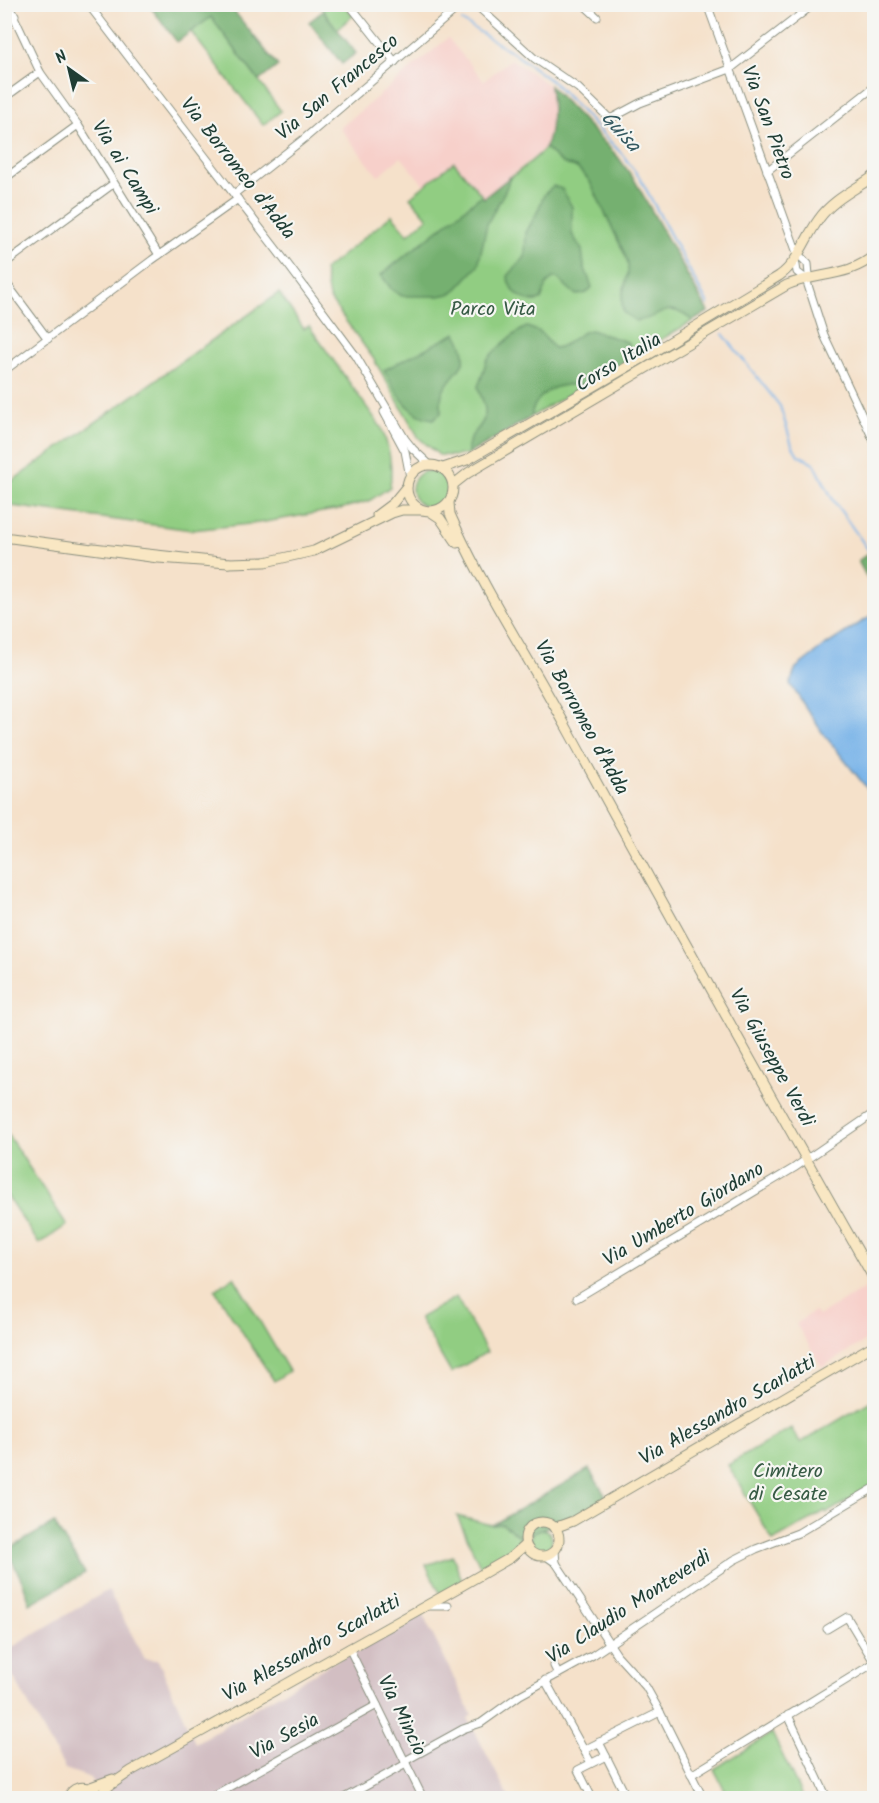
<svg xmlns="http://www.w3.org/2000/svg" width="879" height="1803" viewBox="0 0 879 1803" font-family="Kalam,sans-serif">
  <rect width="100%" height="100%" fill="#f6f6f2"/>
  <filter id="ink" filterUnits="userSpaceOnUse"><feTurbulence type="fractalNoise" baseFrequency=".0167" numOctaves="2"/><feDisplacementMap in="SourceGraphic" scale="12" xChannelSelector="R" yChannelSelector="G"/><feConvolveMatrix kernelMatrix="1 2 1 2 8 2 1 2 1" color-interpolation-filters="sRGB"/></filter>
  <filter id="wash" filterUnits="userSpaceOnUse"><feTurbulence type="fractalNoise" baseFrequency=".008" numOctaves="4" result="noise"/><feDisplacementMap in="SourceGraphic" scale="24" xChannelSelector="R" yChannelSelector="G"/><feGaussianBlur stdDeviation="1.35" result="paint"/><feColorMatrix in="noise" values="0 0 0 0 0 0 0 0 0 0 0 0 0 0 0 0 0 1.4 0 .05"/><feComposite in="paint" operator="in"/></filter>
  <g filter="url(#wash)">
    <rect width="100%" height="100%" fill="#f5e1ca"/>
    <g fill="#f7d0ca">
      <path d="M448,38L484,81L511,59L550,86L553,112L552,130L545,148L483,198L454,162L424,185L401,157L378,176L340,128Z"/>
      <path d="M867,1287L874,1301V1332L869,1339L822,1367L796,1324L814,1311L818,1316Z"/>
    </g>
    <path fill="#d2bec2" d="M108,1590L145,1659L158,1660L195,1743L421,1611L472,1715L468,1718L509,1798H102L91,1778L65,1769L5,1662L4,1652Z"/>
    <g fill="#91cd82" stroke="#58855b" stroke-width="1.5">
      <path d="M319,5H344L353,16L337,29Z"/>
      <path d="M211,17L281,111L263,125L191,32Z"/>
      <path d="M550,86L618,157L635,181L708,312L468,454L455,456L439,455L419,438L373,358L329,298L324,270L392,215L408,234L428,218L410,197L454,162L484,198C496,188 540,157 546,147C557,129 553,106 550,86Z"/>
      <path d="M279,293L304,329L309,326L381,427C389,447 393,465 390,487L369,501L340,509L259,523L192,530L5,505V486Z"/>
      <circle cx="430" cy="489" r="18"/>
      <path d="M6,1132L67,1225L39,1244L5,1193L4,1133Z"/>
      <path d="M234,1277L289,1371L274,1381L215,1290Z"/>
      <path d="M456,1297L487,1352L451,1373L419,1318Z"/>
      <path d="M874,1399V1485L827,1513L825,1511L773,1541L728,1465L791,1428L800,1443Z"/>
      <path d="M457,1516L492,1525L502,1524L521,1537L515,1550L482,1570Z"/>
      <circle cx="541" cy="1540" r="11"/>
      <path d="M453,1556L464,1586L442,1597L426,1565Z"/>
      <path d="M772,1733L803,1798H729L714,1769Z"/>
    </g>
    <g fill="#74b070" stroke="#4a7652" stroke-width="1.5">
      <path d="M149,5H229L278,66L259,81L211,17L177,42Z"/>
      <path d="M323,11L356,53L342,64L309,22Z"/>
      <path d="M550,86L618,157L635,181L708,312L693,321C664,298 666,318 636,321L624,313C616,290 634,280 626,257L589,180L577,168L562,163L545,148C553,127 553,109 550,86Z"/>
      <path d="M510,177L506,189L487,224L478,266L453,293L439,296H402L392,290L381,275L481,196L484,198Z"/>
      <path d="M553,186L562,189L572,207V234L582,250L584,266L592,287L587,293L576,295L557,278H553L547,284L541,300C526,305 508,291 508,276L525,257L526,232L536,215L544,195Z"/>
      <path d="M527,327L540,332L554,348C569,347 577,331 591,330L627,342L635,355C619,365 603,376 586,385C580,387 574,384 567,385C549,386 533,400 531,417L468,454C466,431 482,432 485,415C487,405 479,395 478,386C482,378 483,371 486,362C489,354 518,330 527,327Z"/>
      <path d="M456,333C477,370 453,366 442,394C440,400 442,407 441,413L433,419C408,417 395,389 384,370Z"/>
      <path d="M874,549V591L858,561Z"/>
      <path d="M589,1469L610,1503L521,1537L502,1524L492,1525Z"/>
      <path d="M54,1523L85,1573L30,1604L23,1583L7,1550Z"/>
    </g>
    <path fill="#77b2e8" stroke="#4b788e" stroke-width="1.5" d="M874,614V797L822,732L790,684L796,668L823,647Z"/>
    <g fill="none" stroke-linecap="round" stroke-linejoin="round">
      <g stroke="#77b2e8" stroke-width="2">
        <path d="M440,4L448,10"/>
        <path d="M462,21L515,54L554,83L622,154L640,178L708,305"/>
        <path d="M723,334L780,406L792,445L798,455L814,463L833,500L874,558"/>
      </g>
    </g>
  </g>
  <g filter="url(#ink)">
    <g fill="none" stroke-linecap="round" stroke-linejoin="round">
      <defs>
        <g id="street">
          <path d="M8,4L40,72L78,125L159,255"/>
          <path d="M88,4L286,262L356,356L405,439L413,449L430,465"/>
          <path d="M349,4L395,62"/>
          <path d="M475,4L534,58L578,88L610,119L640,103L730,69L814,4"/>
          <path d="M583,4L597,17"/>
          <path d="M707,4L797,253L808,264L809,275L806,279"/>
          <path d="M4,21L15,15"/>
          <path d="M4,98L40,72"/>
          <path d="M767,171L874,87"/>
          <path d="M4,179L78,125"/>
          <path d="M234,194L305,138L462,4"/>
          <path d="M795,259L797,272L806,279"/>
          <path d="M4,264L113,184"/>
          <path d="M806,279L824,335L874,441"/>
          <path d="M4,280L48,339"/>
          <path d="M4,371L152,260L238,199"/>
          <path d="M384,412L405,451L410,477"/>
          <path d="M577,1298L794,1168L874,1113"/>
          <path d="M555,1551L556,1563"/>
          <path d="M546,1556L556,1563L617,1655L646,1687L660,1712"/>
          <path d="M427,1606H448"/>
          <path d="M827,1629L847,1617L874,1662"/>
          <path d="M349,1648L423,1798"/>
          <path d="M554,1666L558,1674"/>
          <path d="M545,1680L591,1763"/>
          <path d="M788,1715L827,1798"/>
          <path d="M599,1742L627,1798"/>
          <path d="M584,1750L660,1712L703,1798"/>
          <path d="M405,1761L463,1729L481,1723L520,1695L593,1655L734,1560L756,1549L798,1533L874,1488"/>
          <path d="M691,1775L874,1663"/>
          <path d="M209,1798L377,1705"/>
          <path d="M344,1798L406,1764"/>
          <path d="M592,1798L578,1770L606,1756"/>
        </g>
        <g id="secondary">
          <circle cx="430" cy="488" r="23"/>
          <path d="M443,468L467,460L648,355L779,276C798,263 805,238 819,219C832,200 856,189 874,176"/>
          <path d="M454,484L468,473L787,285C815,273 851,277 874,255"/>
          <path d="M449,503L450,514L455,525C488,597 532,663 569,732C669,915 771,1097 874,1279"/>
          <path d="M431,512L440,518L457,543"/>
          <path d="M377,515L393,503L407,486"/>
          <path d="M4,537L158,558L229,563L93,548"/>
          <path d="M229,563L265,562L314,551L392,513L402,510H421"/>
          <circle cx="542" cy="1539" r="17"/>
          <path d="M554,1528L573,1521L874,1345"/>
          <path d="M88,1788L113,1779"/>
          <path d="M68,1798C72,1787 83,1784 93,1791"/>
          <path d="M97,1798L109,1786L131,1771L463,1585L510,1558L525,1545"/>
        </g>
      </defs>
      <use href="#street" stroke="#8a8f7f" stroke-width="9"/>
      <use href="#secondary" stroke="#8a8f7f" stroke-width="11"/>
      <use href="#street" stroke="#fff" stroke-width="7"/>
      <use href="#secondary" stroke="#f9e7c3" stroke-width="9"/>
    </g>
  </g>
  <g text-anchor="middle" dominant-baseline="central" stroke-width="4.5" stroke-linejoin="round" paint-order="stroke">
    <g font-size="20" fill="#1f3d34" stroke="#f6f6f2">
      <text transform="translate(338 88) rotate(-40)">Via San Francesco</text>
      <text transform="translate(767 123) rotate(70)">Via San Pietro</text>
      <text transform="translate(124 168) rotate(58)">Via ai Campi</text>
      <text transform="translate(237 169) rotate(52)">Via Borromeo d'Adda</text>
      <text transform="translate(619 363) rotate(-31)">Corso Italia</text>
      <text transform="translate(581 718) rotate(61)">Via Borromeo d'Adda</text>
      <text transform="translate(771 1058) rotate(61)">Via Giuseppe Verdi</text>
      <text transform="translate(684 1215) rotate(-31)">Via Umberto Giordano</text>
      <text transform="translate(728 1411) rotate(-30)">Via Alessandro Scarlatti</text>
      <text transform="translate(629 1608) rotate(-33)">Via Claudio Monteverdi</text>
      <text transform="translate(312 1649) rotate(-29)">Via Alessandro Scarlatti</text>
      <text transform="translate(401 1716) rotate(64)">Via Mincio</text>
      <text transform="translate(285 1737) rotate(-29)">Via Sesia</text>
    </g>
    <g font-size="20" fill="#365a44" stroke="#f6f6f2">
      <text x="493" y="310">Parco Vita</text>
      <text x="788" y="1472">Cimitero<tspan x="788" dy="23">di Cesate</tspan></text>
    </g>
    <g font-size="21" font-style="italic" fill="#355a61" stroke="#f6f6f2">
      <text transform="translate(620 132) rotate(48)">Guisa</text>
    </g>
  </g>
  <rect width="879" height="1803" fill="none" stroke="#f6f6f2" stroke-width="24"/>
  <g transform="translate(69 69) rotate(326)" stroke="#f6f6f2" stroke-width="4.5" paint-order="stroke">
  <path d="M0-4.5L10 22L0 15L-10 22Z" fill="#1f3d34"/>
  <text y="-9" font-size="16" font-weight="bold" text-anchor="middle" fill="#1f3d34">N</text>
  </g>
</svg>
